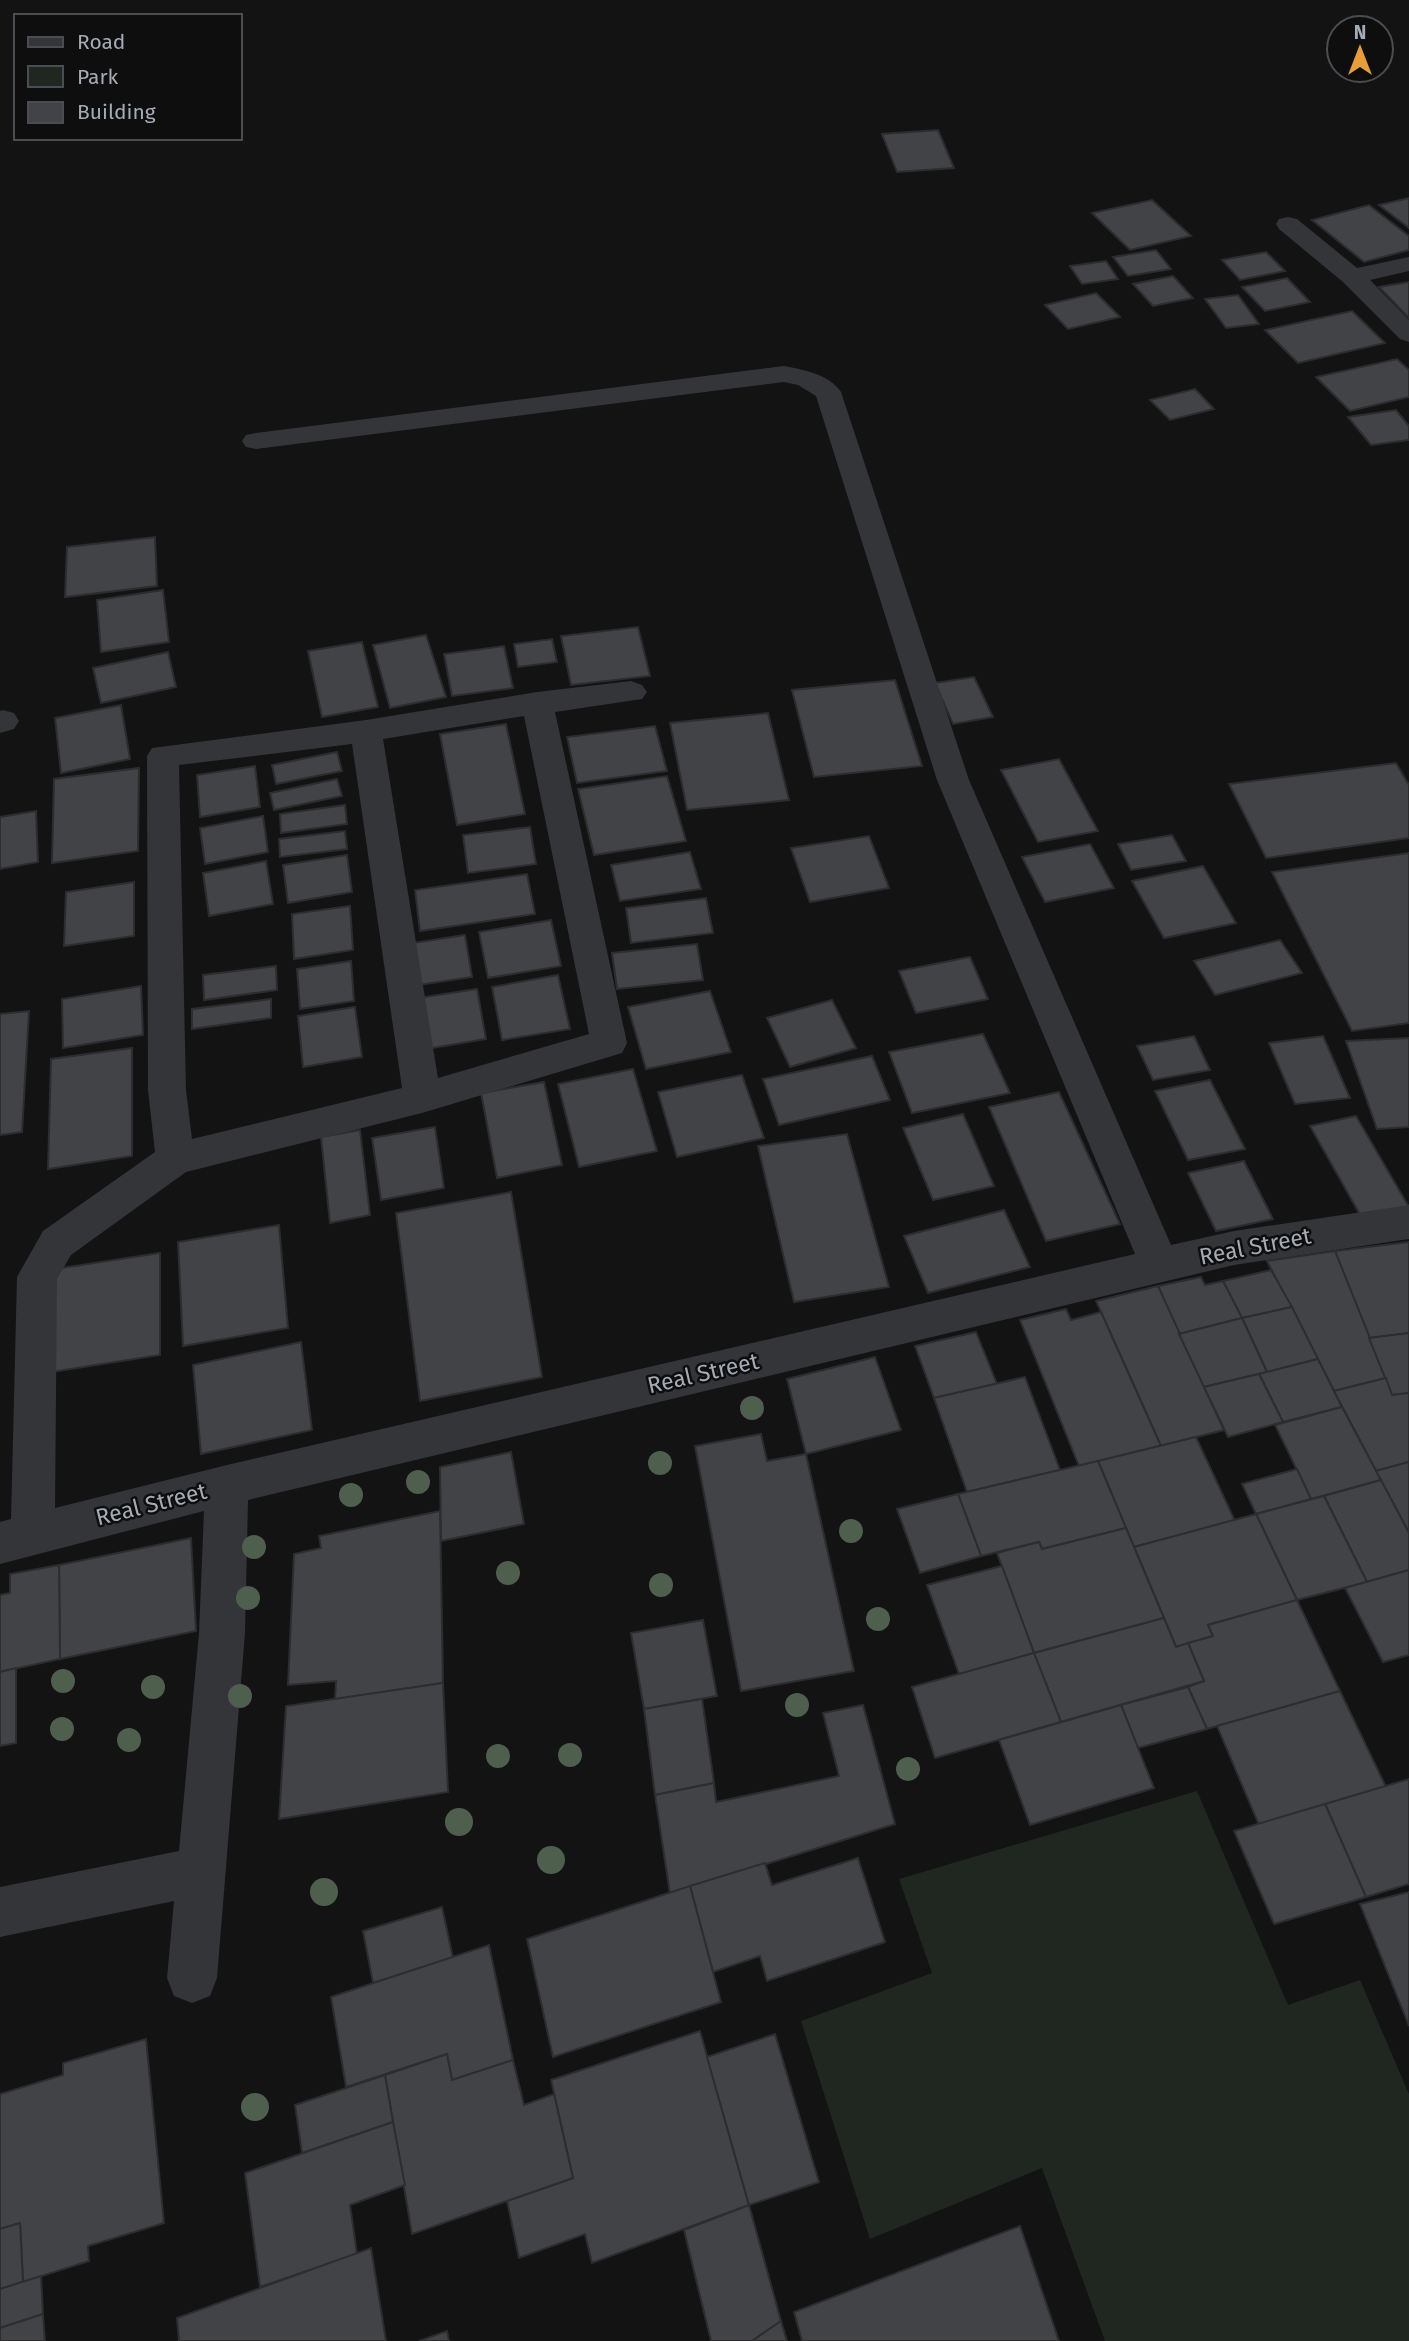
<svg xmlns="http://www.w3.org/2000/svg" width="1409" height="2341" viewBox="0 0 1409 2341" font-family="'Fira Sans',sans-serif">
  <rect width="100%" height="100%" fill="#131314"/>
  <path fill="#1f2720" d="M1197,1791L1288,2005L1360,1980L1409,2094V2341H1105L1042,2168L870,2239L801,2021L932,1973L899,1879Z"/>
  <g fill="#424347" stroke="#2d2d30" stroke-width="2">
    <path d="M938,130L954,168L897,172L882,134Z"/>
    <path d="M1409,198V228L1379,205Z"/>
    <path d="M1152,200L1191,236L1130,250L1092,213Z"/>
    <path d="M1369,205L1409,236V250L1364,262L1312,220Z"/>
    <path d="M1156,250L1171,269L1128,276L1113,257Z"/>
    <path d="M1266,252L1285,271L1240,280L1222,260Z"/>
    <path d="M1106,261L1118,279L1082,284L1070,266Z"/>
    <path d="M1173,276L1193,298L1153,306L1133,284Z"/>
    <path d="M1287,278L1310,302L1265,311L1242,287Z"/>
    <path d="M1409,282V318L1379,287Z"/>
    <path d="M1096,293L1120,317L1068,329L1045,305Z"/>
    <path d="M1238,295L1259,324L1226,328L1205,299Z"/>
    <path d="M1352,311L1385,343L1298,363L1265,330Z"/>
    <path d="M1397,359L1409,370V397L1350,411L1316,377Z"/>
    <path d="M1195,389L1214,409L1170,420L1150,400Z"/>
    <path d="M1396,410L1409,426V440L1371,445L1348,417Z"/>
    <path d="M155,537L157,586L65,597L67,547Z"/>
    <path d="M163,590L169,642L101,652L97,600Z"/>
    <path d="M638,627L650,676L571,685L561,636Z"/>
    <path d="M426,635L446,697L390,708L373,645Z"/>
    <path d="M552,639L557,662L518,667L514,644Z"/>
    <path d="M362,642L378,707L322,717L308,651Z"/>
    <path d="M504,646L513,688L452,696L444,654Z"/>
    <path d="M168,652L176,687L101,703L93,668Z"/>
    <path d="M974,677L993,717L953,724L935,683Z"/>
    <path d="M895,680L922,766L814,777L792,690Z"/>
    <path d="M121,705L130,759L61,773L55,718Z"/>
    <path d="M768,713L789,800L687,810L670,723Z"/>
    <path d="M506,724L525,814L457,825L440,734Z"/>
    <path d="M655,726L667,771L577,783L567,737Z"/>
    <path d="M337,752L342,771L276,784L272,765Z"/>
    <path d="M1059,759L1098,831L1038,842L1001,770Z"/>
    <path d="M1396,763L1409,785V838L1266,858L1229,784Z"/>
    <path d="M255,766L260,807L200,817L197,775Z"/>
    <path d="M139,768L138,851L52,863L54,779Z"/>
    <path d="M667,776L686,841L594,855L578,789Z"/>
    <path d="M337,779L342,796L274,810L270,793Z"/>
    <path d="M345,805L347,824L281,833L280,814Z"/>
    <path d="M36,811L38,862L0,869V817Z"/>
    <path d="M263,816L268,852L205,864L200,828Z"/>
    <path d="M530,827L536,864L468,873L463,835Z"/>
    <path d="M345,831L347,849L280,857L279,839Z"/>
    <path d="M1172,835L1186,861L1131,870L1118,844Z"/>
    <path d="M869,836L889,888L810,902L791,848Z"/>
    <path d="M1090,844L1114,888L1045,902L1022,857Z"/>
    <path d="M690,852L701,889L620,901L611,865Z"/>
    <path d="M1409,853V1023L1352,1031L1272,872Z"/>
    <path d="M347,855L352,892L288,903L283,865Z"/>
    <path d="M266,861L273,904L209,916L203,873Z"/>
    <path d="M1203,866L1236,923L1164,938L1132,881Z"/>
    <path d="M527,874L535,914L420,931L415,890Z"/>
    <path d="M134,882V936L64,946L66,892Z"/>
    <path d="M706,898L713,933L631,943L626,908Z"/>
    <path d="M350,906L353,950L294,959L292,914Z"/>
    <path d="M551,920L561,966L488,978L479,932Z"/>
    <path d="M465,935L472,977L418,985L413,943Z"/>
    <path d="M1280,940L1302,973L1215,995L1194,961Z"/>
    <path d="M697,944L703,980L617,989L612,953Z"/>
    <path d="M970,957L988,999L916,1013L899,971Z"/>
    <path d="M351,961L354,1001L300,1009L297,969Z"/>
    <path d="M276,966L277,990L204,1000L203,975Z"/>
    <path d="M558,975L570,1029L502,1040L492,987Z"/>
    <path d="M141,986L143,1035L63,1048L62,999Z"/>
    <path d="M477,989L486,1039L426,1049L418,998Z"/>
    <path d="M710,991L731,1052L646,1069L628,1007Z"/>
    <path d="M271,999V1018L192,1029V1009Z"/>
    <path d="M832,1000L856,1048L790,1067L767,1018Z"/>
    <path d="M355,1007L362,1057L303,1067L298,1016Z"/>
    <path d="M29,1011L22,1132L0,1135V1014Z"/>
    <path d="M983,1034L1010,1093L912,1113L889,1052Z"/>
    <path d="M1194,1036L1210,1070L1153,1080L1137,1046Z"/>
    <path d="M1323,1036L1350,1098L1295,1104L1269,1043Z"/>
    <path d="M1409,1038V1127L1377,1129L1346,1041Z"/>
    <path d="M132,1048V1156L48,1169L51,1059Z"/>
    <path d="M872,1056L890,1100L779,1125L763,1079Z"/>
    <path d="M633,1069L657,1151L579,1167L558,1084Z"/>
    <path d="M742,1075L764,1138L677,1157L658,1092Z"/>
    <path d="M1210,1080L1245,1149L1188,1160L1155,1091Z"/>
    <path d="M544,1082L562,1165L497,1178L481,1093Z"/>
    <path d="M1059,1092L1120,1224L1046,1241L989,1107Z"/>
    <path d="M963,1114L994,1186L933,1200L903,1128Z"/>
    <path d="M1356,1116L1409,1207V1210L1363,1220L1310,1126Z"/>
    <path d="M435,1127L444,1188L381,1200L372,1138Z"/>
    <path d="M360,1130L370,1215L330,1223L321,1137Z"/>
    <path d="M847,1134L889,1287L794,1302L758,1146Z"/>
    <path d="M1244,1161L1273,1219L1216,1231L1188,1173Z"/>
    <path d="M511,1192L542,1377L420,1401L396,1213Z"/>
    <path d="M1004,1210L1030,1267L928,1293L904,1236Z"/>
    <path d="M279,1225L288,1328L183,1346L178,1242Z"/>
    <path d="M1409,1242V1333L1369,1338L1335,1251Z"/>
    <path d="M1335,1251L1386,1378L1334,1391L1267,1261Z"/>
    <path d="M160,1253V1355L45,1373L48,1270Z"/>
    <path d="M1271,1270L1292,1307L1242,1318L1223,1281Z"/>
    <path d="M1201,1277L1205,1285L1223,1281L1242,1318L1179,1334L1158,1286Z"/>
    <path d="M1158,1286L1224,1430L1161,1446L1096,1301Z"/>
    <path d="M1292,1307L1318,1359L1267,1372L1242,1318Z"/>
    <path d="M1066,1309L1071,1320L1101,1312L1161,1446L1079,1466L1020,1320Z"/>
    <path d="M1242,1318L1267,1372L1204,1387L1179,1334Z"/>
    <path d="M976,1332L997,1384L934,1398L915,1346Z"/>
    <path d="M1409,1333V1393L1392,1395L1369,1338Z"/>
    <path d="M301,1342L312,1430L201,1454L193,1365Z"/>
    <path d="M875,1357L901,1430L806,1454L787,1379Z"/>
    <path d="M1318,1359L1342,1407L1283,1422L1259,1374Z"/>
    <path d="M1259,1374L1283,1422L1228,1437L1204,1387Z"/>
    <path d="M1025,1377L1060,1470L967,1492L934,1398Z"/>
    <path d="M1386,1378L1392,1395L1409,1393V1462L1376,1471L1334,1391Z"/>
    <path d="M1342,1407L1381,1480L1311,1499L1275,1425Z"/>
    <path d="M761,1434L767,1461L806,1454L854,1671L741,1691L695,1446Z"/>
    <path d="M1196,1437L1235,1521L1134,1547L1098,1461Z"/>
    <path d="M511,1452L524,1524L441,1541L440,1467Z"/>
    <path d="M1098,1461L1126,1528L1042,1549L1039,1542L981,1556L958,1494Z"/>
    <path d="M1409,1462V1533L1376,1471Z"/>
    <path d="M1297,1469L1311,1499L1256,1514L1242,1484Z"/>
    <path d="M1381,1480L1409,1533V1570L1367,1582L1324,1496Z"/>
    <path d="M958,1494L981,1556L920,1573L897,1509Z"/>
    <path d="M1324,1496L1367,1582L1297,1600L1256,1514Z"/>
    <path d="M440,1511L443,1683L335,1700L336,1681L288,1685L294,1554L321,1548L319,1536Z"/>
    <path d="M1256,1514L1297,1600L1208,1625L1213,1636L1176,1647L1134,1547Z"/>
    <path d="M1126,1528L1164,1618L1034,1653L997,1553L1039,1542L1042,1549Z"/>
    <path d="M191,1538L196,1631L60,1659L59,1565Z"/>
    <path d="M59,1565L60,1659L0,1672V1595L10,1593V1574Z"/>
    <path d="M1002,1566L1034,1653L959,1674L927,1585Z"/>
    <path d="M1409,1570V1655L1383,1662L1345,1588Z"/>
    <path d="M1297,1600L1340,1691L1207,1729L1188,1687L1204,1681L1188,1643L1213,1636L1208,1625Z"/>
    <path d="M1164,1618L1176,1647L1188,1643L1204,1681L1061,1722L1034,1653Z"/>
    <path d="M703,1620L717,1696L644,1709L631,1633Z"/>
    <path d="M1034,1653L1061,1722L935,1758L912,1687Z"/>
    <path d="M16,1668V1743L0,1746V1672Z"/>
    <path d="M443,1683L448,1792L279,1819L286,1706Z"/>
    <path d="M1188,1687L1207,1729L1138,1748L1121,1705Z"/>
    <path d="M1340,1691L1386,1787L1259,1825L1217,1726Z"/>
    <path d="M702,1699L714,1783L655,1795L644,1709Z"/>
    <path d="M863,1705L895,1824L670,1894L655,1795L714,1783L716,1802L839,1776L823,1713Z"/>
    <path d="M1121,1705L1154,1788L1030,1825L999,1740Z"/>
    <path d="M1409,1779V1884L1366,1897L1325,1804Z"/>
    <path d="M1325,1804L1366,1897L1274,1924L1234,1831Z"/>
    <path d="M858,1858L885,1942L767,1981L760,1956L713,1972L690,1886L765,1863L772,1885Z"/>
    <path d="M690,1886L721,2002L553,2057L527,1939Z"/>
    <path d="M1409,1892V2026L1360,1904Z"/>
    <path d="M442,1907L453,1958L373,1983L363,1931Z"/>
    <path d="M489,1945L513,2060L452,2080L447,2054L346,2087L331,1997Z"/>
    <path d="M700,2031L749,2205L592,2263L585,2234L519,2258L507,2201L573,2178L551,2080Z"/>
    <path d="M775,2034L819,2182L749,2205L707,2057Z"/>
    <path d="M146,2039L164,2223L88,2246L89,2261L23,2282L20,2223L0,2229V2094L63,2075V2063Z"/>
    <path d="M447,2054L452,2080L513,2060L524,2105L554,2094L573,2178L412,2234L385,2075Z"/>
    <path d="M385,2075L393,2122L302,2153L295,2105Z"/>
    <path d="M393,2122L405,2185L350,2205L357,2254L260,2287L245,2173Z"/>
    <path d="M749,2205L781,2321L752,2341H711L684,2230Z"/>
    <path d="M20,2223L23,2282L0,2289V2229Z"/>
    <path d="M1020,2226L1059,2341H802L794,2312Z"/>
    <path d="M371,2248L386,2341H179L177,2318Z"/>
    <path d="M41,2276L43,2314L0,2328V2289Z"/>
    <path d="M43,2314L45,2341H0V2328Z"/>
    <path d="M781,2321L787,2341H752Z"/>
    <path d="M447,2331L449,2341H419Z"/>
  </g>
  <g fill="none" stroke-linecap="round" stroke-linejoin="round">
    <g fill="#343539" fill-rule="evenodd">
      <path d="M1288,217L1297,219L1357,268L1409,257V271L1370,280L1409,320V342L1400,339L1343,282L1279,229L1276,224L1279,219Z"/>
      <path d="M784,366C804,370 829,374 841,392L969,780L1171,1245L1234,1231L1409,1205V1239L1234,1265L248,1500L245,1633L217,1978L210,1996L192,2003L174,1996L167,1978L174,1901L0,1937V1887L179,1851L199,1633L204,1511L0,1564V1522L11,1519L17,1277L43,1231L155,1152L148,1090L147,756L152,748L366,720L537,692L631,681L642,685L647,692L642,699L555,712L627,1043L622,1053L422,1113L186,1172L71,1255L57,1279L55,1508L227,1465L1135,1254L937,780L816,396L798,385L784,382L256,449L246,447L242,441L246,435L256,433ZM524,716L589,1034L438,1078L383,739ZM352,744L402,1088L192,1139L186,1090L179,765Z"/>
      <path d="M3,710L14,713L19,721L14,729L0,733V711Z"/>
    </g>
  </g>
  <g fill="#4e5f4e">
    <circle cx="752" cy="1408" r="12"/>
    <circle cx="660" cy="1463" r="12"/>
    <circle cx="418" cy="1482" r="12"/>
    <circle cx="351" cy="1495" r="12"/>
    <circle cx="851" cy="1531" r="12"/>
    <circle cx="254" cy="1547" r="12"/>
    <circle cx="508" cy="1573" r="12"/>
    <circle cx="661" cy="1585" r="12"/>
    <circle cx="248" cy="1598" r="12"/>
    <circle cx="878" cy="1619" r="12"/>
    <circle cx="63" cy="1681" r="12"/>
    <circle cx="153" cy="1687" r="12"/>
    <circle cx="240" cy="1696" r="12"/>
    <circle cx="797" cy="1705" r="12"/>
    <circle cx="62" cy="1729" r="12"/>
    <circle cx="129" cy="1740" r="12"/>
    <circle cx="570" cy="1755" r="12"/>
    <circle cx="498" cy="1756" r="12"/>
    <circle cx="908" cy="1769" r="12"/>
    <circle cx="459" cy="1822" r="14"/>
    <circle cx="551" cy="1860" r="14"/>
    <circle cx="324" cy="1892" r="14"/>
    <circle cx="255" cy="2107" r="14"/>
  </g>
  <g text-anchor="middle" dominant-baseline="central" stroke-width="5" stroke-linejoin="round" paint-order="stroke">
    <g font-size="23" fill="#a5abb4" stroke="#0e0e0f">
      <text transform="translate(1255 1246) rotate(-11)">Real Street</text>
      <text transform="translate(703 1373) rotate(-13)">Real Street</text>
      <text transform="translate(151 1504) rotate(-14)">Real Street</text>
    </g>
  </g>
  <rect x="14" y="14" width="228" height="126" fill="#0e0e0f" stroke="#4a4d51" stroke-width="2"/>
  <rect x="28" y="37" width="35" height="10" fill="#343539" stroke="#4a4d51" stroke-width="2"/>
  <text x="77" y="49" font-size="21" fill="#a5abb4">Road</text>
  <rect x="28" y="66" width="35" height="21" fill="#1f2720" stroke="#4a4d51" stroke-width="2"/>
  <text x="77" y="84" font-size="21" fill="#a5abb4">Park</text>
  <rect x="28" y="102" width="35" height="21" fill="#424347" stroke="#4a4d51" stroke-width="2"/>
  <text x="77" y="119" font-size="21" fill="#a5abb4">Building</text>
  <g transform="translate(1360 49)"><circle r="33" fill="#0e0e0f" stroke="#4a4d51" stroke-width="2"/>
  <path d="M0-5L12 26L0 18L-12 26Z" fill="#e69e39"/>
  <text y="-10" font-size="19" font-weight="bold" text-anchor="middle" fill="#a5abb4">N</text>
  </g>
</svg>
